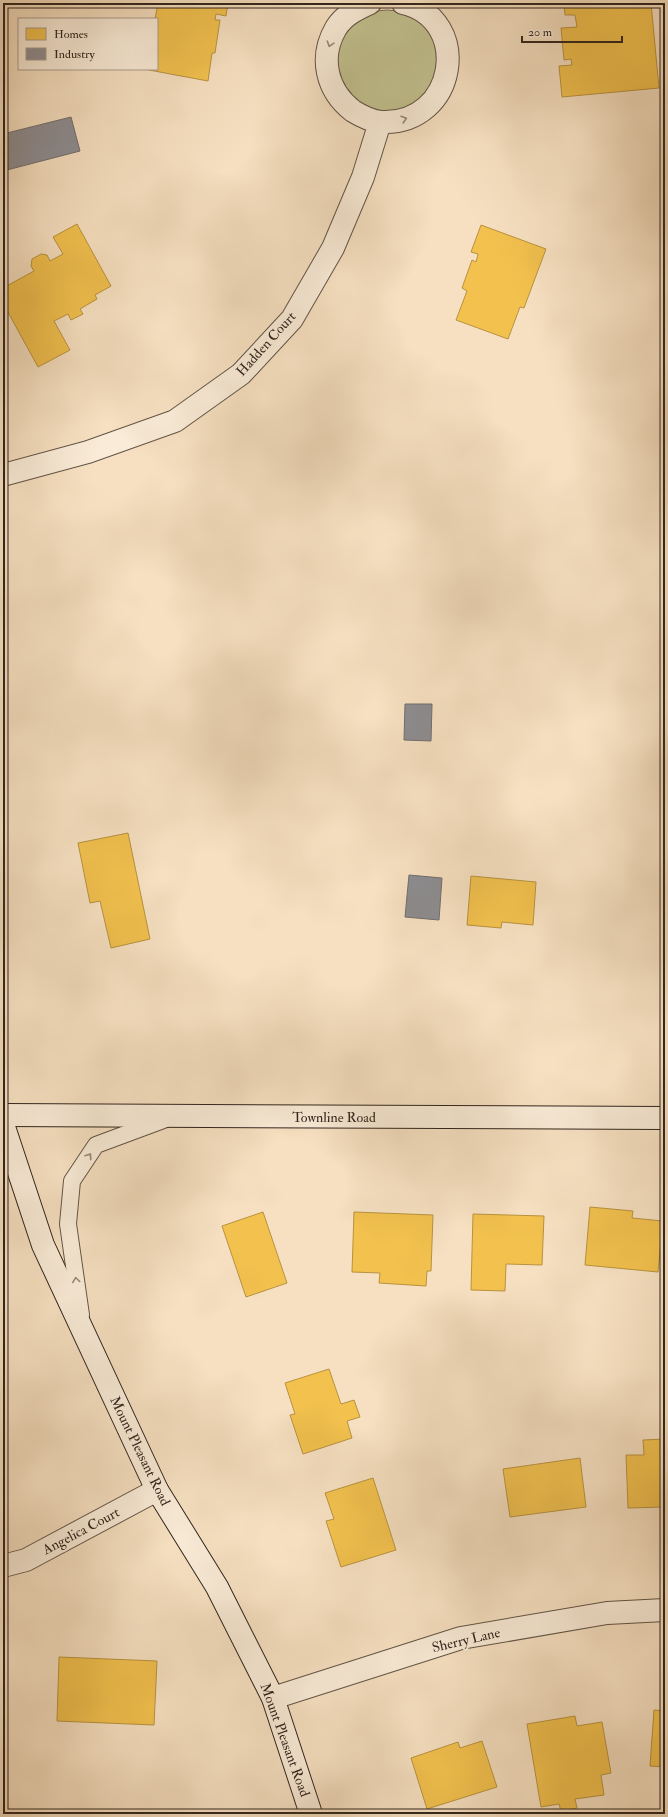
<svg xmlns="http://www.w3.org/2000/svg" width="668" height="1817" viewBox="0 0 668 1817" font-family="'IM FELL Double Pica',serif">
  <rect width="100%" height="100%" fill="#f6e0c1"/>
  <filter id="stains"><feTurbulence type="fractalNoise" baseFrequency=".005" numOctaves="4"/><feColorMatrix values="0 0 0 0 .2 0 0 0 0 .09 0 0 0 0 .02 0 0 0 .5 -.17"/></filter>
  <radialGradient id="worn" r=".72"><stop offset=".6" stop-color="#630" stop-opacity="0"/><stop offset="1" stop-color="#630" stop-opacity=".3"/></radialGradient>
  <circle fill="#c2c18f" stroke="#7a7356" cx="387" cy="61" r="51"/>
  <g fill="#f2c14e" stroke="#b8923f">
    <path d="M158,3H228L226,16L216,14L215,20H220L215,53H212L208,81L149,70L150,69H157V19H155Z"/>
    <path d="M564,3H651L659,88L562,97L559,66L572,65L571,59L564,60L561,28L577,27L575,15H565Z"/>
    <path d="M77,224L111,286L95,295L97,299L80,309L83,314L71,320L68,314L54,321L70,350L38,367L3,303V288L34,271L31,266L32,259L41,254L47,255L50,261L63,254L53,237Z"/>
    <path d="M481,225L546,249L524,308L520,307L508,339L456,320L467,291L462,288L472,260L476,262L478,254L471,252Z"/>
    <path d="M128,833L150,939L111,948L100,901L90,903L78,843Z"/>
    <path d="M471,876L536,882L533,925L502,922L501,928L467,925Z"/>
    <path d="M590,1207L633,1211L632,1218L663,1221L658,1272L585,1265Z"/>
    <path d="M263,1212L287,1283L246,1297L222,1226Z"/>
    <path d="M354,1212L433,1215L431,1271H427L426,1286L379,1283L380,1273L352,1272Z"/>
    <path d="M473,1214L544,1216L542,1265L506,1264L505,1291L471,1290Z"/>
    <path d="M329,1369L341,1404L354,1400L360,1417L347,1421L352,1438L303,1454L290,1415L295,1414L285,1383Z"/>
    <path d="M665,1439V1507L628,1508L626,1455H644L643,1440Z"/>
    <path d="M580,1458L586,1507L510,1517L503,1469Z"/>
    <path d="M373,1478L396,1550L341,1567L326,1521L334,1519L325,1493Z"/>
    <path d="M59,1657L157,1661L154,1725L57,1721Z"/>
    <path d="M654,1710L665,1711V1767L650,1766Z"/>
    <path d="M575,1716L577,1726L602,1722L611,1773L601,1775L604,1795L575,1799L577,1808L561,1811L559,1804L541,1807L527,1724Z"/>
    <path d="M482,1741L497,1787L427,1809L411,1758L458,1742L460,1748Z"/>
  </g>
  <g fill="#8d8d92" stroke="#716e6f">
    <path d="M71,117L80,151L3,171V134Z"/>
    <path d="M405,704H432L431,741L404,740Z"/>
    <path d="M409,875L442,878L439,920L405,917Z"/>
  </g>
  <g fill="none" stroke-linecap="round" stroke-linejoin="round">
    <defs>
      <path id="lane" d="M81,1315L68,1224L72,1181L96,1145L166,1119"/>
      <g id="street">
        <path d="M370,3C357,9 344,15 336,28C319,57 326,90 353,111C361,116 371,121 381,122C457,126 473,19 403,3"/>
        <path d="M3,475L88,452L175,421L241,374L292,319L333,248L363,177L380,122"/>
        <path d="M3,1566L26,1560L157,1490"/>
        <path d="M273,1698L461,1638L607,1613L665,1610"/>
      </g>
      <g id="secondary">
        <path d="M3,1115L665,1118"/>
        <path d="M3,1124L43,1245L157,1490L217,1587L273,1698L311,1814"/>
      </g>
    </defs>
    <use href="#lane" stroke="#625446" stroke-width="18"/>
    <use href="#street" stroke="#625446" stroke-width="24"/>
    <use href="#secondary" stroke="#31251d" stroke-width="24"/>
    <use href="#lane" stroke="#f9ebd7" stroke-width="16"/>
    <use href="#street" stroke="#f9ebd7" stroke-width="22"/>
    <use href="#secondary" stroke="#f9ebd7" stroke-width="22"/>
  </g>
  <defs><path id="oneway-chevron" d="M-2-3.5L2.5 0L-2 3.5" fill="none" stroke-width="1.6" stroke-linecap="round" stroke-linejoin="round"/></defs>
  <g stroke="#95887a">
    <use href="#oneway-chevron" transform="translate(330 44) rotate(108)"/>
    <use href="#oneway-chevron" transform="translate(404 119) rotate(-17)"/>
    <use href="#oneway-chevron" transform="translate(89 1156) rotate(-56)"/>
    <use href="#oneway-chevron" transform="translate(76 1280) rotate(-98)"/>
  </g>
  <g text-anchor="middle" dominant-baseline="central" stroke-width="4" stroke-linejoin="round" paint-order="stroke">
    <g font-size="14" fill="#31251d" stroke="#f9ebd7">
      <text transform="translate(266 344) rotate(-48)">Hadden Court</text>
      <text x="334" y="1117">Townline Road</text>
      <text transform="translate(140 1451) rotate(64)">Mount Pleasant Road</text>
      <text transform="translate(81 1531) rotate(-28)">Angelica Court</text>
      <text transform="translate(466 1640) rotate(-13)">Sherry Lane</text>
      <text transform="translate(285 1740) rotate(70)">Mount Pleasant Road</text>
    </g>
  </g>
  <rect width="668" height="1817" fill="none" stroke="#f6e0c1" stroke-width="16"/>
  <rect x="4" y="4" width="660" height="1809" fill="none" stroke="#31251d" stroke-width="2"/>
  <rect x="8" y="8" width="652" height="1801" fill="none" stroke="#31251d"/>
  <rect x="18" y="18" width="140" height="52" fill="#f9ebd7" stroke="#a99c8d"/>
  <rect x="26" y="28" width="20" height="12" fill="#f2c14e" stroke="#a99c8d"/>
  <text x="54" y="38" font-size="12" fill="#31251d">Homes</text>
  <rect x="26" y="48" width="20" height="12" fill="#8d8d92" stroke="#a99c8d"/>
  <text x="54" y="58" font-size="12" fill="#31251d">Industry</text>
  <path d="M522 36v6h100v-6" fill="none" stroke="#31251d" stroke-width="2"/>
  <text x="528" y="36" font-size="12" fill="#31251d" stroke="#f9ebd7" stroke-width="3" paint-order="stroke">20 m</text>
  <rect width="100%" height="100%" filter="url(#stains)"/>
  <rect width="100%" height="100%" fill="url(#worn)"/>
</svg>
